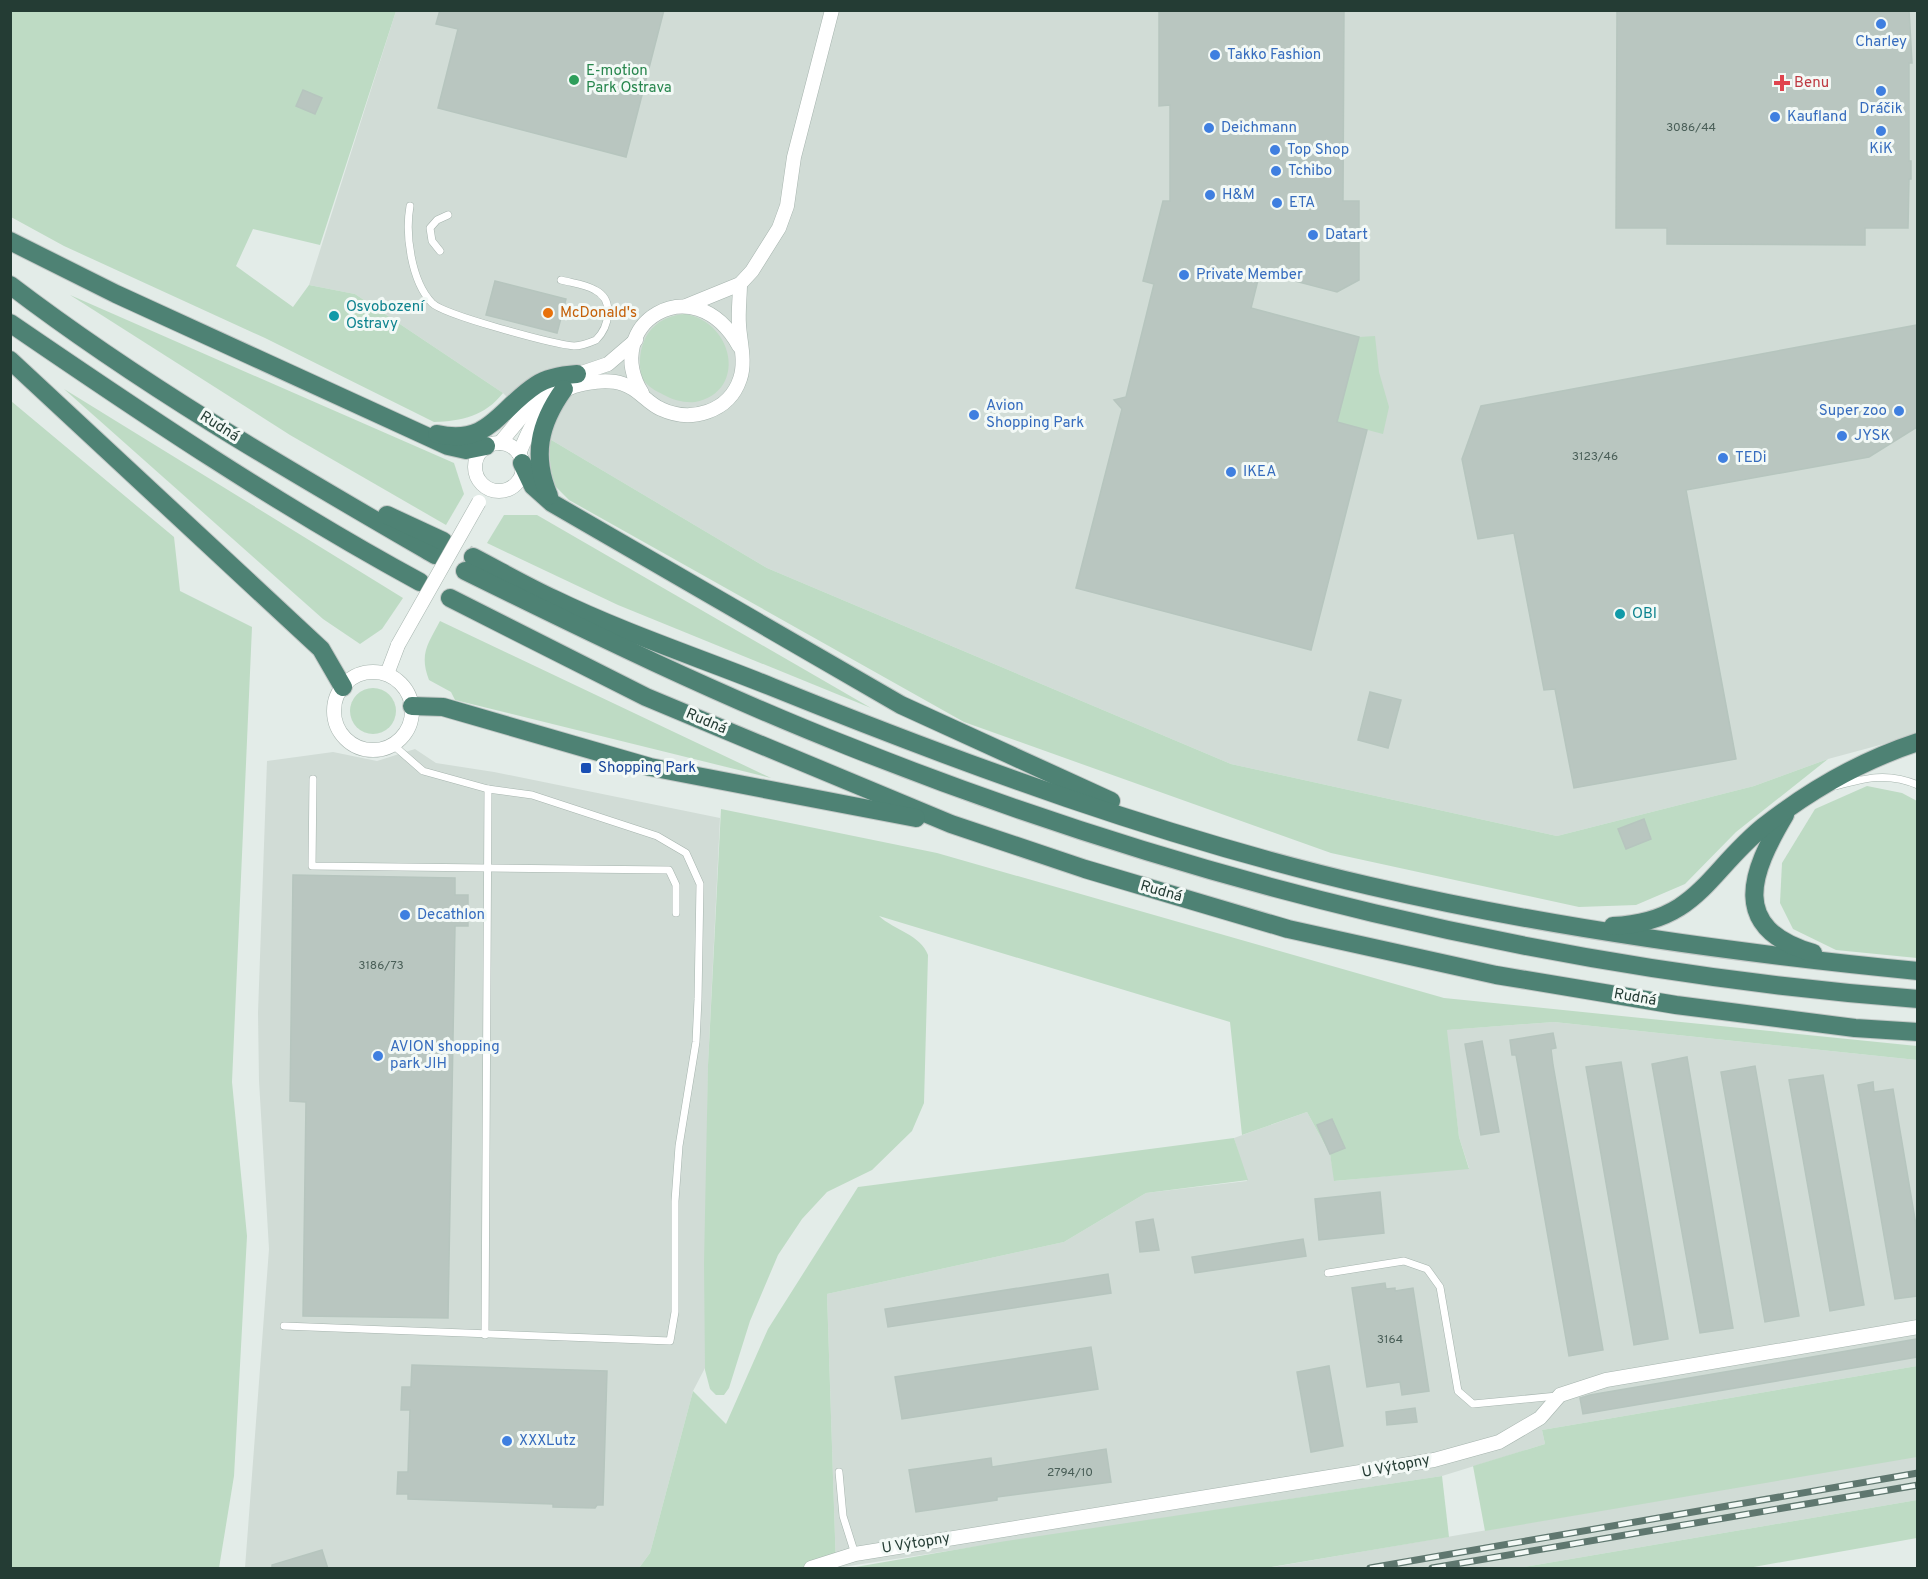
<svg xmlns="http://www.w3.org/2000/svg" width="1928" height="1579" viewBox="0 0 1928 1579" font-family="Overpass,sans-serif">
  <rect width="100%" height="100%" fill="#e3ece8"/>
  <g fill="#d1dcd6">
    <path d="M396,11H1917V735L1828,759L1754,786L1557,836L1231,764L767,568L548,438L503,393L355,294L309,285Z"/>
    <path d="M415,749L436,763L494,772L720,818L708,1065L705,1368L693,1391L650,1553L639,1568H245L269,1249L259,1081L258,1013L267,761L333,752L377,761Z"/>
    <path d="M1554,1022L1917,1060V1366L1542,1430L1545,1444L1442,1476L836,1568L827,1294L1064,1242L1146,1193L1247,1181L1234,1138L1307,1112L1330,1154L1335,1181L1469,1168L1459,1137L1446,1030Z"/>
    <path d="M1917,1456V1500L1518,1568H1267Z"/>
  </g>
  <g fill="#bedbc4">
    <path d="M11,11H396L320,245L253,229L236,266L293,307L309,285L355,294L503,393C485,416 462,421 434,422L265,338L64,246L11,217Z"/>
    <path d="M70,295L454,463L464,494L446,525L290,435Z"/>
    <path d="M685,314C734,322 748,392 695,402C684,403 673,400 664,395C658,392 650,388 645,382C640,376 640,368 640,361C641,333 658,316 685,314Z"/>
    <path d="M1375,336L1379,372L1389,407L1383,434L1337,422L1359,337Z"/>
    <path d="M64,389L403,598L382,629L360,644L323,619Z"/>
    <path d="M11,401L174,537L180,591L252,627L232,1082L247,1236L234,1476L219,1568H11Z"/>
    <path d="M548,438L767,568L1231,764L1557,836L1754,786L1828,759L1736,832L1685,884L1636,905L1579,907L1331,853L964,722L569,500L552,483Z"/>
    <path d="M504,515H537L871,708L618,605L487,543Z"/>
    <path d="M440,621L771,778L455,700L451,692L429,680C419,654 428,644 440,621Z"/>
    <circle cx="373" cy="711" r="23"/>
    <path d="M1867,786L1902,793L1917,801V958L1836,950L1793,929L1780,903L1782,863L1815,809Z"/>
    <path d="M721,809L937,853L1444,998L1917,1046V1060L1554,1022L1447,1030L1459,1137L1469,1169L1334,1181L1330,1154L1307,1112L1242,1135L1230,1022L879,916C894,930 921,935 928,955L924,1103L912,1131L872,1170L827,1192L802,1219L778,1255L750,1321L729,1388L724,1395H716L710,1389L705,1370L704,1263L708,1065Z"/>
    <path d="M1234,1138L1248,1180L1146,1193L1064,1242L827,1294L836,1568H639L650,1553L693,1391L726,1424L768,1329L858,1187Z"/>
    <path d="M1917,1366V1457L1485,1531L1473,1466L1545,1444L1542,1430Z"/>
    <path d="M1442,1476L1449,1537L1266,1568H850L1006,1541Z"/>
    <path d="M1917,1500V1538L1748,1568H1518Z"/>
  </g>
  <g fill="#b9c6c0" stroke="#b6c5be" stroke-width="1.5">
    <path d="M440,10H664L626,157L438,108L458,29L436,24Z"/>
    <path d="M1159,10H1344L1343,201H1359V280L1337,292L1260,272L1251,308L1359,337L1337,422L1367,430L1311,650L1076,588L1122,409L1114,400L1126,397L1154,284L1143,281L1163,201H1170V105L1159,106Z"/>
    <path d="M1617,10H1909L1912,63H1909V161H1911V179H1909L1908,228H1865V245L1667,244V228H1616Z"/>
    <path d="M303,90L322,98L315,114L296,106Z"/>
    <path d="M495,281L566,299L557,333L486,315Z"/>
    <path d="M1917,325V427L1869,457L1686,490L1736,759L1574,788L1555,689L1544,690L1514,533L1478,539L1462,459L1481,406Z"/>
    <path d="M1370,692L1401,700L1388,748L1358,740Z"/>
    <path d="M1644,819L1651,839L1626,849L1618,829Z"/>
    <path d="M293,875L455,878V895H468V926H455L448,1318L303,1316L306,1102L290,1101Z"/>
    <path d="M1553,1033L1556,1048L1551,1049L1553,1065L1603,1350L1569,1356L1516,1055H1512L1510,1040Z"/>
    <path d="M1482,1041L1499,1132L1481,1135L1465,1044Z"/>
    <path d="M1687,1057L1733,1328L1700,1333L1652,1064Z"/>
    <path d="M1621,1062L1668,1339L1634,1345L1586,1067Z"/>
    <path d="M1755,1066L1799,1316L1765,1322L1721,1072Z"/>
    <path d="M1823,1075L1864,1305L1830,1311L1789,1080Z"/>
    <path d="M1873,1082L1874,1092L1893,1089L1917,1231V1296L1895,1299L1858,1085Z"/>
    <path d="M1332,1119L1345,1148L1330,1154L1317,1125Z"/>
    <path d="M1380,1192L1384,1233L1319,1240L1315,1199Z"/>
    <path d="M1153,1219L1159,1250L1140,1252L1136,1222Z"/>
    <path d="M1303,1239L1306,1256L1195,1273L1192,1257Z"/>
    <path d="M1108,1274L1111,1293L888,1327L885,1309Z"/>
    <path d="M1385,1283L1386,1289L1395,1288V1291L1413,1288L1429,1391L1402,1395L1400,1382L1367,1387L1352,1288Z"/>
    <path d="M1917,1339V1357L1583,1414L1580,1398L1590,1395Z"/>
    <path d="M1091,1347L1098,1389L902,1419L895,1377Z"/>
    <path d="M412,1365L607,1371L603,1505H597L595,1508L553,1507V1504L408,1499V1494H397L398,1472H408L410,1410H401L402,1387H411Z"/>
    <path d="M1329,1366L1343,1446L1311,1452L1297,1372Z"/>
    <path d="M1415,1408L1417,1422L1387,1425L1386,1412Z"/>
    <path d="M1106,1449L1111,1482L997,1497V1500L916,1512L909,1470L991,1458L992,1467Z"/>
    <path d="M322,1550L328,1569H272V1565Z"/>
  </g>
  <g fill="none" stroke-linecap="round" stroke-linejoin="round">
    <path stroke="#bdc9c4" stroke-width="18" stroke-dasharray="18 9" stroke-linecap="butt" d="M443,541L473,557"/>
    <defs>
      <g id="service">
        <path d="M410,206C405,234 411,281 432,303C444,315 553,344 574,346C582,346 589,343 596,340C609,327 615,300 595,290C585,284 572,283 561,280"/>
        <path d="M440,251L432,241L430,228L437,220L448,215"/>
        <path d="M313,779L312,866L669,870L676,885V913"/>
        <path d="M1836,786C1865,778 1888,772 1918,785"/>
        <path d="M1328,1273L1404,1261L1427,1269L1440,1287L1458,1391L1473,1404L1557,1396"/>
        <path d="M284,1326L670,1341L675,1312V1201L679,1146L696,1042L698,999L700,884L686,853L657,836L532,795L488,789L423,771L392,744"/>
        <path d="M485,1335L488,789"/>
        <path d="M839,1472L843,1516L855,1554"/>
      </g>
      <g id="minor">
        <path d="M686,306L740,284L752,271L779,228L787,206L794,157L832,10"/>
        <path d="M642,393C600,325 693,264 739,346"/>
        <circle cx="499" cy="467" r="24"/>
        <path d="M500,443L543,391L558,381L608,364L636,340"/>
        <path d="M519,454C532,421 547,389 587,383C599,381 612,380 623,384C638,388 647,403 661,409C691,423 729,412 740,379C746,362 740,342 739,325C738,311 740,297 740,284"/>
        <circle cx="373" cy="711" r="39"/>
        <path d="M387,674L398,645"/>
        <path d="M811,1568L855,1554L1434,1460L1499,1442L1540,1418L1560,1395L1606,1380L1918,1327"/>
      </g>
      <g id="trunk">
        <path d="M10,241L116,294L448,446L466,450L486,446"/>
        <path d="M10,285C144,387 290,471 435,555"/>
        <path d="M10,323C143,414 278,505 420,582"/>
        <path d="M10,360L321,649L343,687"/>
        <path d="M437,434C489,446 499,409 536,385C548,377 563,375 577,374"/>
        <path d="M522,463L533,486L552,503L901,705L1111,801"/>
        <path d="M549,496C532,456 539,424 564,389"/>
        <path d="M387,515L443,541"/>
        <path d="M473,557C500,571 526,586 554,599C624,633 700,658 772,687C965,765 1167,839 1370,886C1550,928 1733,953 1918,971"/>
        <path d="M465,571C591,633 718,695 848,746C1189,882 1551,971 1918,999"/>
        <path d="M450,598L646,697L951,824L1085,869L1288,929L1496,975L1676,1005L1855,1028L1918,1032"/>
        <path d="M412,706L443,707L650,767L916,818"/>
        <path d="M1785,815C1751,872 1728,928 1813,953"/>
        <path d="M1613,926C1697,922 1707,873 1763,827C1810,790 1860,761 1918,742"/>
      </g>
    </defs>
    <use href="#service" stroke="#a6b4ae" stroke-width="8"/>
    <use href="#minor" stroke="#a6b4ae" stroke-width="15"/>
    <use href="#trunk" stroke="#c2c8c6" stroke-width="20"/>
    <use href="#service" stroke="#fff" stroke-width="7"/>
    <use href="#minor" stroke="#fff" stroke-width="14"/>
    <use href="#trunk" stroke="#4e8274" stroke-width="18"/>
    <defs>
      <g id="rail">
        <path d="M1370,1568L1918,1473"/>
        <path d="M1432,1568L1918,1485"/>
      </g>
    </defs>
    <use href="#rail" stroke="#5f776f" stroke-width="7"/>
    <use href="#rail" stroke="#f3f9f6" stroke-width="4.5" stroke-dasharray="14" stroke-linecap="butt"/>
    <defs>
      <path id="minor-bridge" d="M398,645L479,502"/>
    </defs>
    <use href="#minor-bridge" stroke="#a6b4ae" stroke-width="15" stroke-linecap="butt"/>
    <use href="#minor-bridge" stroke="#fff" stroke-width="14"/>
  </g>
  <g fill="#3f7fe0" stroke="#f3f9f6" stroke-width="2">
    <circle cx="1881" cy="24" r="6"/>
    <circle cx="1215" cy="55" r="6"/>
    <circle cx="1881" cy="91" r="6"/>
    <circle cx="1775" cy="117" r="6"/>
    <circle cx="1209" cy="128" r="6"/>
    <circle cx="1881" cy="131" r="6"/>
    <circle cx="1275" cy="150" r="6"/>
    <circle cx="1276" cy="171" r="6"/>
    <circle cx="1210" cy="195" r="6"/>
    <circle cx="1277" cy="203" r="6"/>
    <circle cx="1313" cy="235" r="6"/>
    <circle cx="1184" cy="275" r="6"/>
    <circle cx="1899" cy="411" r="6"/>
    <circle cx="974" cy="415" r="6"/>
    <circle cx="1842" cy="436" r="6"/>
    <circle cx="1723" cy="458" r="6"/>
    <circle cx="1231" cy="472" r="6"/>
    <circle cx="405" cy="915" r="6"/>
    <circle cx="378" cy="1056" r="6"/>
    <circle cx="507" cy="1441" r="6"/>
  </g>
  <circle fill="#2e9e5b" stroke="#f3f9f6" stroke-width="2" cx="574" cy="80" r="6"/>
  <path fill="#e0444e" stroke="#f3f9f6" stroke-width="2" d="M1779 74h6v6h6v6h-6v6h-6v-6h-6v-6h6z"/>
  <circle fill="#e8710a" stroke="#f3f9f6" stroke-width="2" cx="548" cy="313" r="6"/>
  <g fill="#0f9aa8" stroke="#f3f9f6" stroke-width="2">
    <circle cx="334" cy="316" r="6"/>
    <circle cx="1620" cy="614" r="6"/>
  </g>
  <rect fill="#1a4fb4" stroke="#f3f9f6" stroke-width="2" x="580" y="762" width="12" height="12" rx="3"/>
  <g text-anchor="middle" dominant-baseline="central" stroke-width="6" stroke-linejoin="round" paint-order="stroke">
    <g font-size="12" fill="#495e57">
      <text x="1691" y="128">3086/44</text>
      <text x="1595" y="457">3123/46</text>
      <text x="381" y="966">3186/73</text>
      <text x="1390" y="1340">3164</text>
      <text x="1070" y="1473">2794/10</text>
    </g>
    <g font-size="15" fill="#366cbe" stroke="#f3f9f6" text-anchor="start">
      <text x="1881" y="42" text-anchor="middle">Charley</text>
      <text x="1227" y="55">Takko Fashion</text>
      <text x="1881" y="109" text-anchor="middle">Dráčik</text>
      <text x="1787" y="117">Kaufland</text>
      <text x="1221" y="128">Deichmann</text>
      <text x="1881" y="149" text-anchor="middle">KiK</text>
      <text x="1287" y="150">Top Shop</text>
      <text x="1288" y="171">Tchibo</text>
      <text x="1222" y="195">H&amp;M</text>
      <text x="1289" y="203">ETA</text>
      <text x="1325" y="235">Datart</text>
      <text x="1196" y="275">Private Member</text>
      <text x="986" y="406">Avion<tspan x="986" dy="17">Shopping Park</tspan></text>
      <text x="1887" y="411" text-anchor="end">Super zoo</text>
      <text x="1854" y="436">JYSK</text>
      <text x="1735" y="458">TEDi</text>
      <text x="1243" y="472">IKEA</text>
      <text x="417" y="915">Decathlon</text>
      <text x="390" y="1047">AVION shopping<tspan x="390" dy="17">park JIH</tspan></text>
      <text x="519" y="1441">XXXLutz</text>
    </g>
    <g font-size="15" fill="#27864d" stroke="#f3f9f6" text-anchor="start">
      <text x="586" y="71">E-motion<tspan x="586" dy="17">Park Ostrava</tspan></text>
    </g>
    <g font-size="15" fill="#be3a42" stroke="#f3f9f6" text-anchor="start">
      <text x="1794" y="83">Benu</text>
    </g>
    <g font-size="15" fill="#0d838f" stroke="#f3f9f6" text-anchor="start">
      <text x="346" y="307">Osvobození<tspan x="346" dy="17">Ostravy</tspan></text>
      <text x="1632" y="614">OBI</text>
    </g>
    <g font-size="15" fill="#c56008" stroke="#f3f9f6" text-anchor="start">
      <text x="560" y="313">McDonald's</text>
    </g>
    <g font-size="15" fill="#243c34" stroke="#f3f9f6">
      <text transform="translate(219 427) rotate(32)">Rudná</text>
      <text transform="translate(706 722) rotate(23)">Rudná</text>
      <text transform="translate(1161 892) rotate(16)">Rudná</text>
      <text transform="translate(1635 998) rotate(10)">Rudná</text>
      <text transform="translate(1396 1467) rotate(-11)">U Výtopny</text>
      <text transform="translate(916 1544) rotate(-9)">U Výtopny</text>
    </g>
    <g font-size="15" fill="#164399" stroke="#f3f9f6" text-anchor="start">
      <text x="598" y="768">Shopping Park</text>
    </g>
  </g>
  <rect width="1928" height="1579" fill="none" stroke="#243c34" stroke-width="24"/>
</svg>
